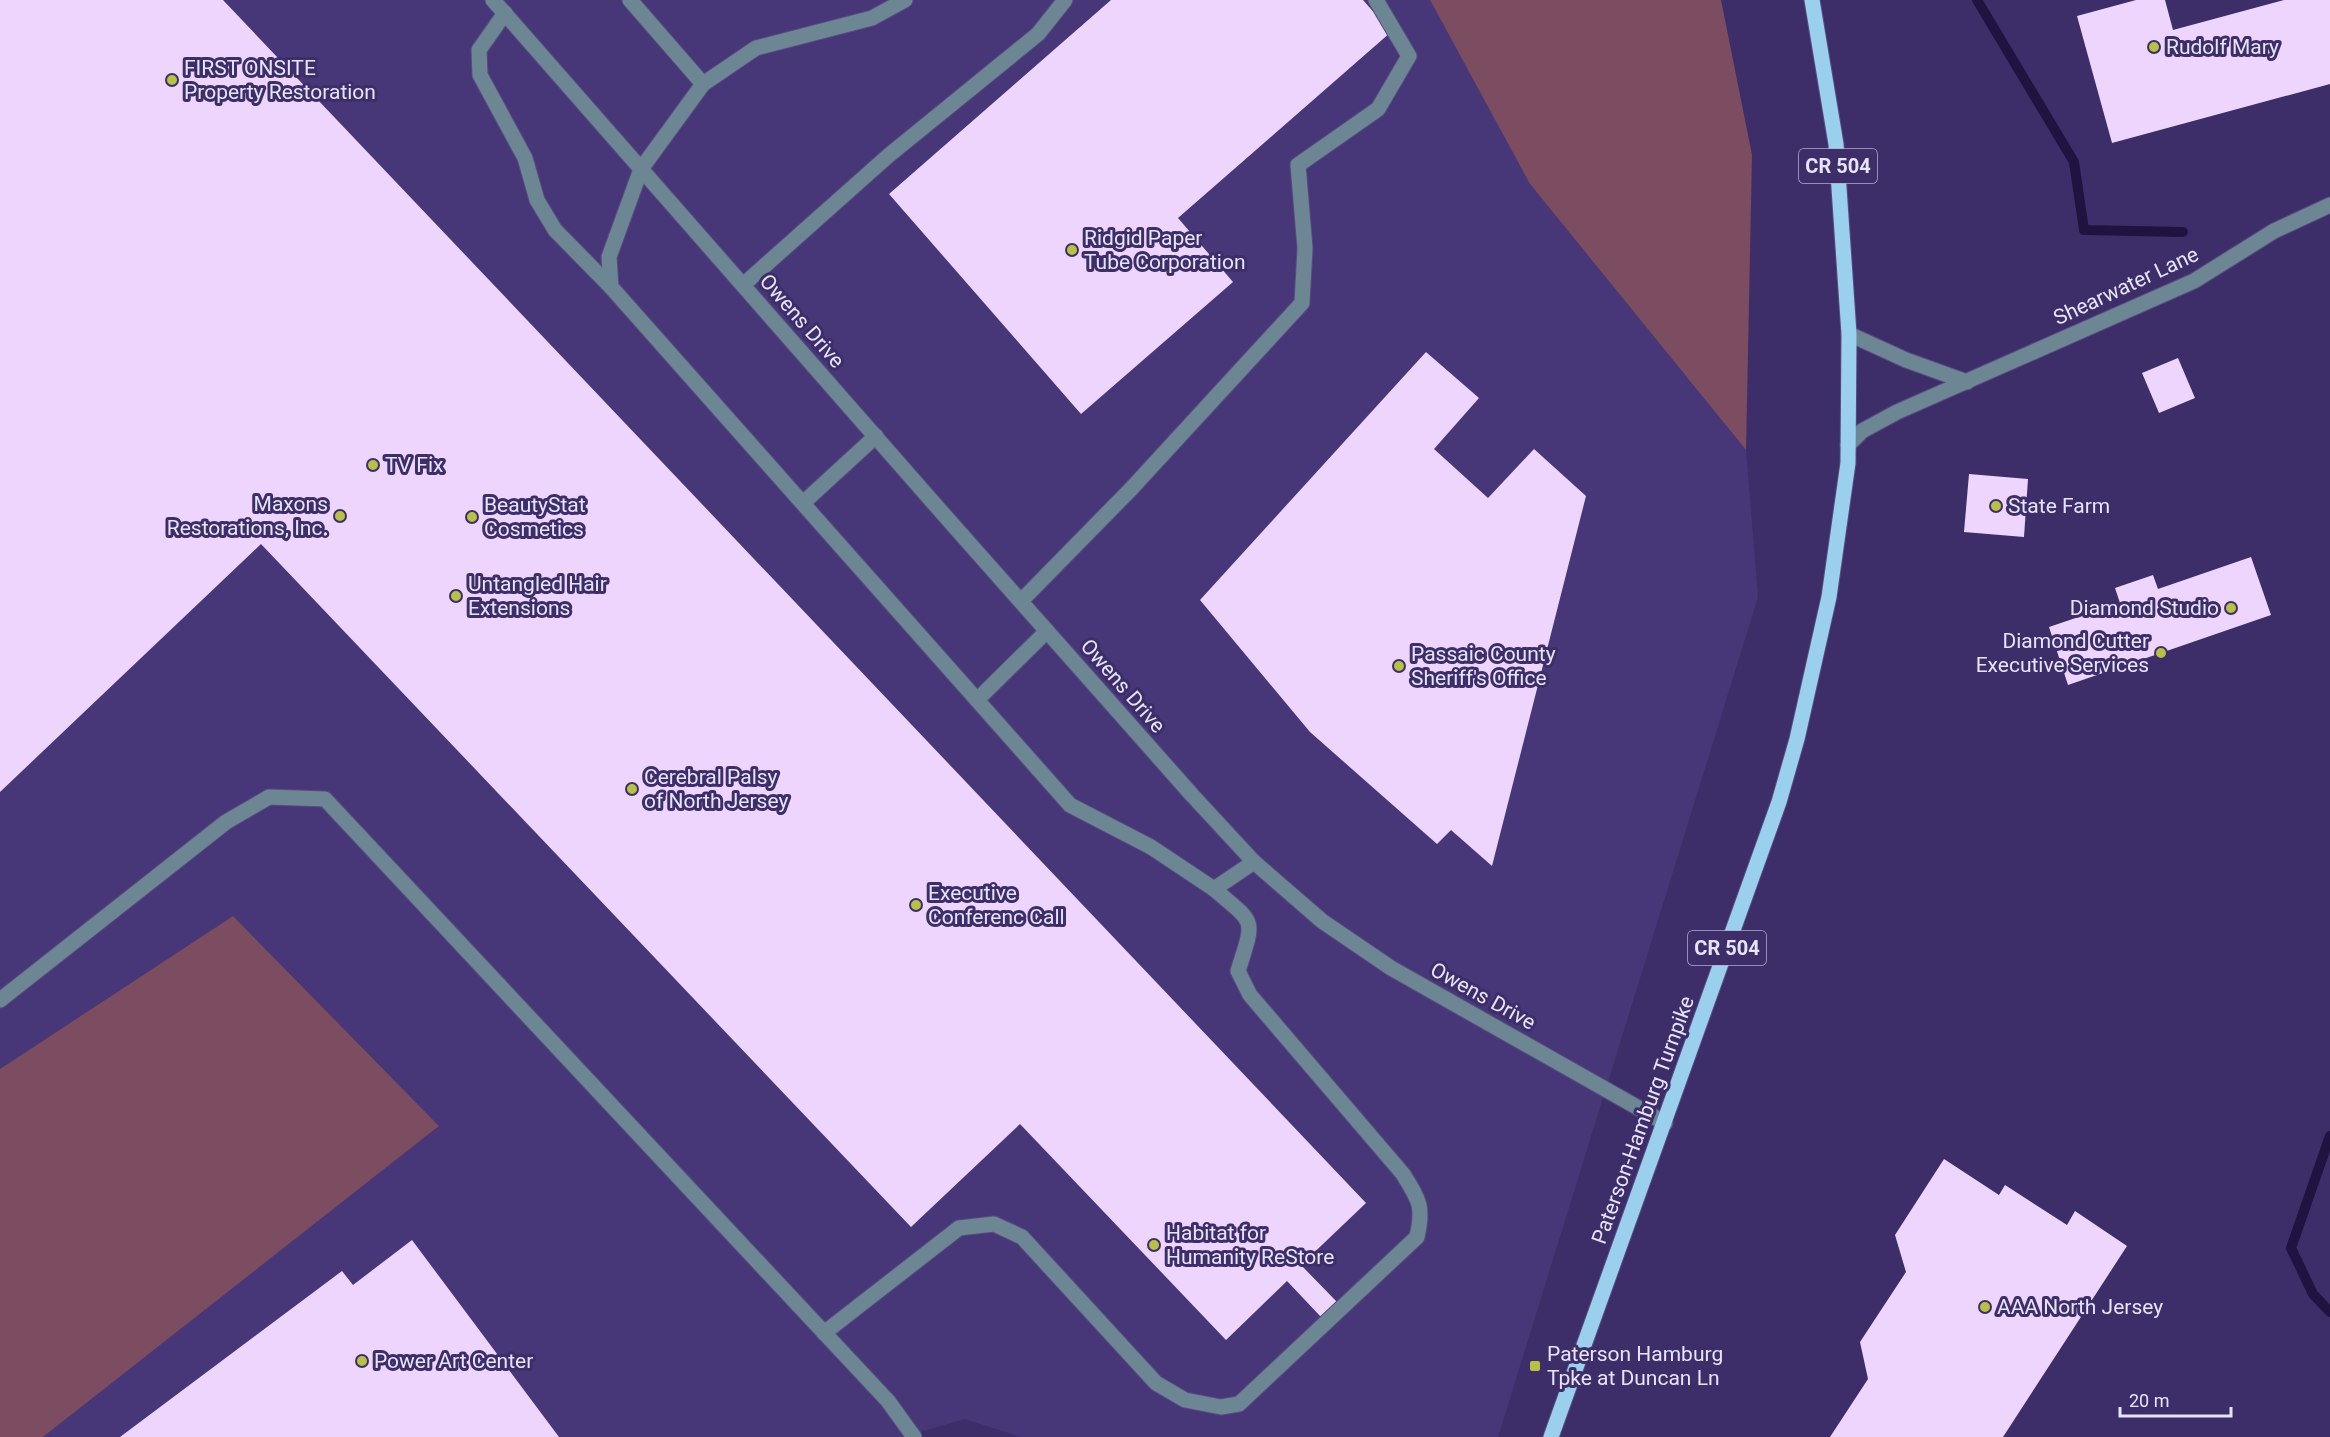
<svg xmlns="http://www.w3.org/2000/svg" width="2330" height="1437" viewBox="0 0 2330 1437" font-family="Roboto,sans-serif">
  <rect width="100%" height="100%" fill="#3d2e69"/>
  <path fill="#483778" d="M0,0H1430L1530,184L1746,450L1758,597L1498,1437H1021L965,1419L902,1437H43L439,1126L233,916L0,1069Z"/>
  <g fill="#7c4c60">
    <path d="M1430,0H1721L1752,155L1746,450L1530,184Z"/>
    <path d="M233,916L439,1126L43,1437H0V1069Z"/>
  </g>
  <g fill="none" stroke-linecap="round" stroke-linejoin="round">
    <g stroke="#201340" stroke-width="10">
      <path d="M1977,0L2074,162L2084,230L2183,232"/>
      <path d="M2330,1136L2291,1248L2313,1294L2330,1312"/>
    </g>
  </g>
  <g fill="#eed5fd">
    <path d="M0,0H223L1366,1203L1301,1265L1337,1302L1321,1317L1287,1281L1226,1340L1020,1124L911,1227L261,544L0,792Z"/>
    <path d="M1111,0H1363L1391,32L1178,218L1233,282L1081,414L889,194Z"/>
    <path d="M2136,0H2165L2173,30L2284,0H2330V84L2112,143L2077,16Z"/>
    <path d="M1426,352L1479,398L1434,449L1488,498L1534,449L1586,496L1492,866L1451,830L1437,844L1310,732L1200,600Z"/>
    <path d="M2178,358L2195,398L2159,413L2142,373Z"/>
    <path d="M1969,474L2028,479L2024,537L1964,532Z"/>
    <path d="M2251,557L2271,615L2068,685L2049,627L2120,603L2115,588L2153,575L2158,589Z"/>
    <path d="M1944,1159L1999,1195L2005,1185L2067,1225L2075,1211L2127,1246L2003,1437H1830L1868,1379L1860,1342L1906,1272L1895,1235Z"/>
    <path d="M412,1240L559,1437H120L342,1271L353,1285Z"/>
  </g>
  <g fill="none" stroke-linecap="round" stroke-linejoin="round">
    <defs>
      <g id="minor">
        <path d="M493,0L938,508L1192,795L1254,862L1322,921L1391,968L1665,1123"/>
        <path d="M630,0L703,84"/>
        <path d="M905,0L872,18L756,48L703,84L641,169L609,257L611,287L1070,805L1151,847L1214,889L1254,862"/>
        <path d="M505,13L479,50L480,75L525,158L537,200L555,230L611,287"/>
        <path d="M743,285L888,156L1038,34L1065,0"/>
        <path d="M1849,334L1906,360L1967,382"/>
        <path d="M1848,445L1862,431L1897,412L2194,281L2274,231L2330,205"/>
        <path d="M803,503L876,436"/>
        <path d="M1021,601L1131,489L1302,303L1305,248L1298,165L1378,109L1409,56L1376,0"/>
        <path d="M977,700L1047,631"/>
        <path d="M0,1000L226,822L269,797L325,799L888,1401L914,1437"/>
        <path d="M824,1333L959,1228L994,1224L1022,1237L1156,1383L1185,1400L1221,1407L1239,1404L1417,1237C1424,1206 1419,1200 1403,1174L1250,995L1238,971C1255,917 1256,925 1214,889"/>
      </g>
      <path id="major" d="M1551,1437L1779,802L1797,739L1829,597L1848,463L1849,334L1836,144L1812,0"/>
    </defs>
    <use href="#minor" stroke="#584b80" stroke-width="17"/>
    <use href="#major" stroke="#584b80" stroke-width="17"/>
    <use href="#minor" stroke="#6c8694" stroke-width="15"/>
    <use href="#major" stroke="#9ad0ed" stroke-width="15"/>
  </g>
  <g fill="#b9c046" stroke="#3d2e69" stroke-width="2">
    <circle cx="2154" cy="47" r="6"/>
    <circle cx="172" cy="80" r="6"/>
    <circle cx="1072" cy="250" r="6"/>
    <circle cx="373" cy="465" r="6"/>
    <circle cx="1996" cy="506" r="6"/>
    <circle cx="340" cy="516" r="6"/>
    <circle cx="472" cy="517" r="6"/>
    <circle cx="456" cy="596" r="6"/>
    <circle cx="2231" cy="608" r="6"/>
    <circle cx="2161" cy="653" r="6"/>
    <circle cx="1399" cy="666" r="6"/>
    <circle cx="632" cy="789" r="6"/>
    <circle cx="916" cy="905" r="6"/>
    <circle cx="1154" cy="1245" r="6"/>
    <circle cx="1985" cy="1307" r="6"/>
    <circle cx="362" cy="1361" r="6"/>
    <rect x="1529" y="1360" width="12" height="12" rx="3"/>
  </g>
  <g text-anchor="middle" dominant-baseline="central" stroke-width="6" stroke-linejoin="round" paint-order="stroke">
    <g fill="#3d2e69" stroke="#b4adce" stroke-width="1.5">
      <rect x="1799" y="149" width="78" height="34" rx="4.5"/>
      <rect x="1688" y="931" width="78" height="34" rx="4.5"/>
    </g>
    <g font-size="20" font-weight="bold" fill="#e7e4fa">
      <text x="1838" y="166">CR 504</text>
      <text x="1727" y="948">CR 504</text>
    </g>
    <g font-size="21" fill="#e7e4fa" stroke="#3d2e69" text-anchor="start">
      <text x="2166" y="47">Rudolf Mary</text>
      <text x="184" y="68">FIRST ONSITE<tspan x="184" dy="24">Property Restoration</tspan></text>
      <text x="1084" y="238">Ridgid Paper<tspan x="1084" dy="24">Tube Corporation</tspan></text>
      <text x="385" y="465">TV Fix</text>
      <text x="328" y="504" text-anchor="end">Maxons<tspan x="328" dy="24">Restorations, Inc.</tspan></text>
      <text x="484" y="505">BeautyStat<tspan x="484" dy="24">Cosmetics</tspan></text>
      <text x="2008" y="506">State Farm</text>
      <text x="468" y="584">Untangled Hair<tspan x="468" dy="24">Extensions</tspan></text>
      <text x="2219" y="608" text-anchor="end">Diamond Studio</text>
      <text x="2149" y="641" text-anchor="end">Diamond Cutter<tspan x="2149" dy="24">Executive Services</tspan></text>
      <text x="1411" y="654">Passaic County<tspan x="1411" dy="24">Sheriff's Office</tspan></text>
      <text x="644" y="777">Cerebral Palsy<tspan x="644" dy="24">of North Jersey</tspan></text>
      <text x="928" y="893">Executive<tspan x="928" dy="24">Conferenc Call</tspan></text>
      <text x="1166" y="1233">Habitat for<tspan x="1166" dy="24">Humanity ReStore</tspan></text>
      <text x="1997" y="1307">AAA North Jersey</text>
      <text x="1547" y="1354">Paterson Hamburg<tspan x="1547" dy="24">Tpke at Duncan Ln</tspan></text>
      <text x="374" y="1361">Power Art Center</text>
    </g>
    <g font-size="21" fill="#e7e4fa" stroke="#3d2e69">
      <text transform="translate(2126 286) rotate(-25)">Shearwater Lane</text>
      <text transform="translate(802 321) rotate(49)">Owens Drive</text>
      <text transform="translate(1123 686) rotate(49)">Owens Drive</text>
      <text transform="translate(1483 996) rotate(29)">Owens Drive</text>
      <text transform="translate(1643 1120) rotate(-70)">Paterson-Hamburg Turnpike</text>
    </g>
  </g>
  <path d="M2120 1407v9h111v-9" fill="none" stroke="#e7e4fa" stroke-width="3"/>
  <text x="2129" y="1407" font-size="18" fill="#e7e4fa" stroke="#3d2e69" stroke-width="4.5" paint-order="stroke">20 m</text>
</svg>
